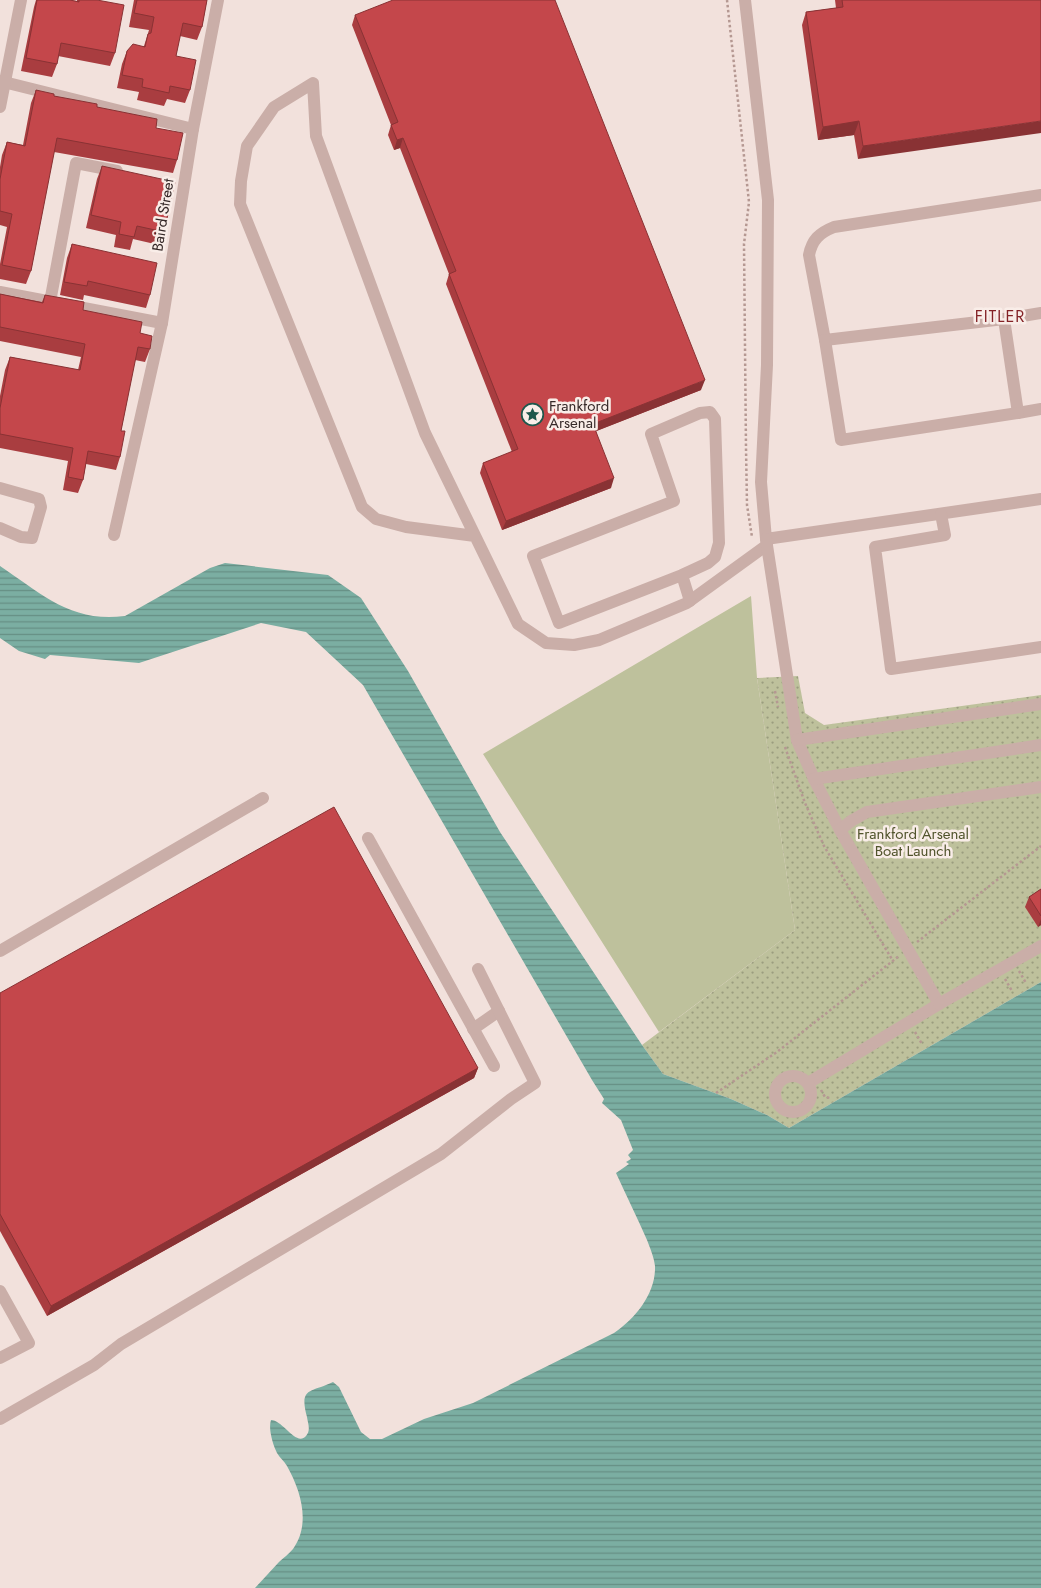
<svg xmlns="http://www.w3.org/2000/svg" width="1041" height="1588" viewBox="0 0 1041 1588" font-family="Jost,sans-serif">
  <defs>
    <pattern id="park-dots" width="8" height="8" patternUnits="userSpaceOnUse" patternTransform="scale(1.25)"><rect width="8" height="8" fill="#bec19c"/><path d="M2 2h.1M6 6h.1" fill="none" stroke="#9b9d7f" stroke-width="1.8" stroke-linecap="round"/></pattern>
    <pattern id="water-rules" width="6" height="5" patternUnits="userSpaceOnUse" patternTransform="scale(1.25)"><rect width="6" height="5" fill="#7baea2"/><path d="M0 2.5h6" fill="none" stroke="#668e84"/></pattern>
  </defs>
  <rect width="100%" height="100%" fill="#f2e1dc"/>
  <path fill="#bec19c" d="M751,596L757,678L795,930L659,1032L483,754Z"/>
  <path fill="url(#park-dots)" d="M798,676L805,713L824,725L1041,695V982L789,1128L767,1115L731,1099L663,1074L642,1045L795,930L757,678Z"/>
  <path fill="url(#water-rules)" d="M225,563L328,575L361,598L408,671L500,832L642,1045L663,1074L731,1099L767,1115L789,1128L1041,982V1588H255C263,1579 271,1571 279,1562C283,1558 289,1554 293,1549C311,1524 301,1491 287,1466C284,1461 280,1458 277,1453C273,1445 268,1429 271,1420C283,1420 296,1447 306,1436C311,1430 308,1424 307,1417C299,1387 310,1393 333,1382L339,1387L361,1432L370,1439H382L424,1419L473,1403L614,1333C636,1318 656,1293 655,1266C654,1257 650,1248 647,1240C637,1217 626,1195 616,1173L629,1164L626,1162L631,1159L628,1155L633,1150L621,1120L602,1103L604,1099L592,1080L363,685L306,632L261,623L139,663L50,655L45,659L19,651L0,638V566C42,594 71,623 125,616L210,568Z"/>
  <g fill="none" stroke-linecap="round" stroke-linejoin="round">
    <g stroke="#b59892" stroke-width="2.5" stroke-dasharray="2.5 2.5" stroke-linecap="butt">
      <path d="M727,0L749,202L744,244L746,448L747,505L752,537"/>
      <path d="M775,691L778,707"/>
      <path d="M785,747L805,803L824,846L893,961"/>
      <path d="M917,942L1041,846"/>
      <path d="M1019,971L1026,983"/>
      <path d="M1005,979L1012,991"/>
      <path d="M915,1032L922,1044"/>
      <path d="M821,1090L825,1097L830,1098"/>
      <path d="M716,1093L777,1052L899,956"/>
    </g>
    <g stroke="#caaea8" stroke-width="12">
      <path d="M745,0L768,200L767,365L761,482L766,539L1041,499"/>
      <path d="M0,81L193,129"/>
      <path d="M0,107L21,0"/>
      <path d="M1041,195L834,227C819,233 812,240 809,255L825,340L1004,319L1041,313"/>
      <path d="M0,292L162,323"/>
      <path d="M50,302L76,163L117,171"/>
      <path d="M1004,319L1018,413L1041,409"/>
      <path d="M825,340L841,440L1018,413"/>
      <path d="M0,488L39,499L41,507L32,538L21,537L0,528"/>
      <path d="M941,514L945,535L875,547L891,669L1041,647"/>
      <path d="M114,535L162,323L193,129L218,0"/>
      <path d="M475,536L406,527L376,519L362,507L240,204L241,181L247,146L274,107L313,83L316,136L425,433L518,624L546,643L574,645L599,640L687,603L767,545"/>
      <path d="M766,539L797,740L814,779L840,830L939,1004L808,1083"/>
      <path d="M682,575L559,623L533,556L674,501L651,434L700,413L710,412L715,419L719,543L715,557L708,563L682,575L690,601"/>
      <path d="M797,740L1041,704"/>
      <path d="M814,779L1041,745"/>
      <path d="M840,830L851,821L867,812L1041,787"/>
      <path d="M368,838L494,1066"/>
      <path d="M0,951L263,798"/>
      <path d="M939,1004L1041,946"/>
      <path d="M473,1029L499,1011"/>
      <circle cx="793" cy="1094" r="18"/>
      <path d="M0,1291L29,1343L0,1358"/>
      <path d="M0,1419L94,1365L121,1344L441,1154L511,1099L535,1083L478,969"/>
    </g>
  </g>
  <g fill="#a93d40">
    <path d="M36,0H70L77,1V0H97L115,53L110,66L58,56L57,64L52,77L21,71L34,7Z"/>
    <path d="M134,0H207L202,27L197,40L180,36L176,56L190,90L185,103L167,99L164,106L137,100L139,92L117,88L122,64L127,51L144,46L149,30L129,27Z"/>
    <path d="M835,0H1041L858,159L854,135L818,140L802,25L806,12L836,8Z"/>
    <path d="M355,15L701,390L596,431L611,488L502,530L480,473L483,463L512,452L446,284L449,274L400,148L394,150L388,135L391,125L352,25Z"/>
    <path d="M36,90L54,96L97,107L156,128L177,160L173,173L54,152L31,271L26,284L0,279V264L7,227L0,225V167L2,155L7,142L23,145L31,103Z"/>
    <path d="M102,166L164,232L159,245L133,239L130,250L114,247L116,235L86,228L97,179Z"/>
    <path d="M72,244L150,295L146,308L84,295L83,300L60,295L67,258Z"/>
    <path d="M0,294L42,302L45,295L140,333L150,349L145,362L135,360L121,431L120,457L116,470L86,464L83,480L78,493L63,490L68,461L0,448V396L5,370L10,357L78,370L81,357L0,341Z"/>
    <path d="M1041,889V925L1038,927L1025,907L1029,897Z"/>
    <path d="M0,993L478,1068L474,1078L47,1316L0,1231Z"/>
  </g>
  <g fill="#893234">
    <path d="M859,121L854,135L818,140L823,127Z"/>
    <path d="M1041,121V133L858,159L863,146Z"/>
    <path d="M403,138L400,148L394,150L397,140Z"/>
    <path d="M705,380L701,390L589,434L593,424Z"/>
    <path d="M614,478L611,488L502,530L506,521Z"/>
    <path d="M1041,919V925L1038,927Z"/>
    <path d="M478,1068L474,1078L47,1316L51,1306Z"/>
  </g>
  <g fill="#c4474b" stroke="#893234">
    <path d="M37,0H70L79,2V0H97L124,5L115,53L61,43L57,64L26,58Z"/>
    <path d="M137,0H207L202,27L183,23L176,56L196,60L190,90L170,86L169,93L142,87L143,79L122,75L127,51L133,44L145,47L148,34L151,33L154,17L134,13Z"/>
    <path d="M393,0H555L705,380L593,424L614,478L506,521L483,463L518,449L449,274L456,271L403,138L397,140L391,125L398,122L355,15Z"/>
    <path d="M842,0H1041V121L863,146L859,121L823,127L806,12L843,7Z"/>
    <path d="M36,90L54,94V96L97,104V107L157,119L156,128L183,133L177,160L57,138L31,271L2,265L12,214L0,211V179L7,142L25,146Z"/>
    <path d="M102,166L175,182L164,232L137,226L134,237L119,234L121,222L91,215Z"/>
    <path d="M72,244L157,263L150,295L88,281L87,286L64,282Z"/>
    <path d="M0,294L43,303L45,295L84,302L83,310L142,322L140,333L152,336L150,349L138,347L121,431H125L120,457L88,451L83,480L68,477L73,448L0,434V408L10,357L80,370L85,344L0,327Z"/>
    <path d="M334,807L478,1068L51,1306L0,1214V993Z"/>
    <path d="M1041,889V916L1029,897Z"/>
  </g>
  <defs>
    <symbol id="sight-ring" viewBox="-11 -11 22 22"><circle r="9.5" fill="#f9ede8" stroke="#1e574c" stroke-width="1.5"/><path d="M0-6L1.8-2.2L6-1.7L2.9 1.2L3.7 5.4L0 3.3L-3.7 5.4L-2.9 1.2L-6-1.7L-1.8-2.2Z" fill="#1e574c"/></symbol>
  </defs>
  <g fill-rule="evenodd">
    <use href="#sight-ring" x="520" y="402" width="25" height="25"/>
  </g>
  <g text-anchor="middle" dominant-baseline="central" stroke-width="5" stroke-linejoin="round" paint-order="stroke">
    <g font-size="15" fill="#362928" stroke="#f9ede8">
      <text transform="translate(163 215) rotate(-81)">Baird Street</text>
    </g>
    <g font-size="15" fill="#362928" stroke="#f9ede8" text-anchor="start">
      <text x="549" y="406">Frankford<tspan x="549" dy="17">Arsenal</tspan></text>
    </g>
    <g font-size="15" fill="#51542c" stroke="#f9ede8">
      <text x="913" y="834">Frankford Arsenal<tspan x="913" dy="17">Boat Launch</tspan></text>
    </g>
    <g font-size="16" letter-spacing="1" fill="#842226" stroke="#f9ede8">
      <text x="1000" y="316">FITLER</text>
    </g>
  </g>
</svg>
